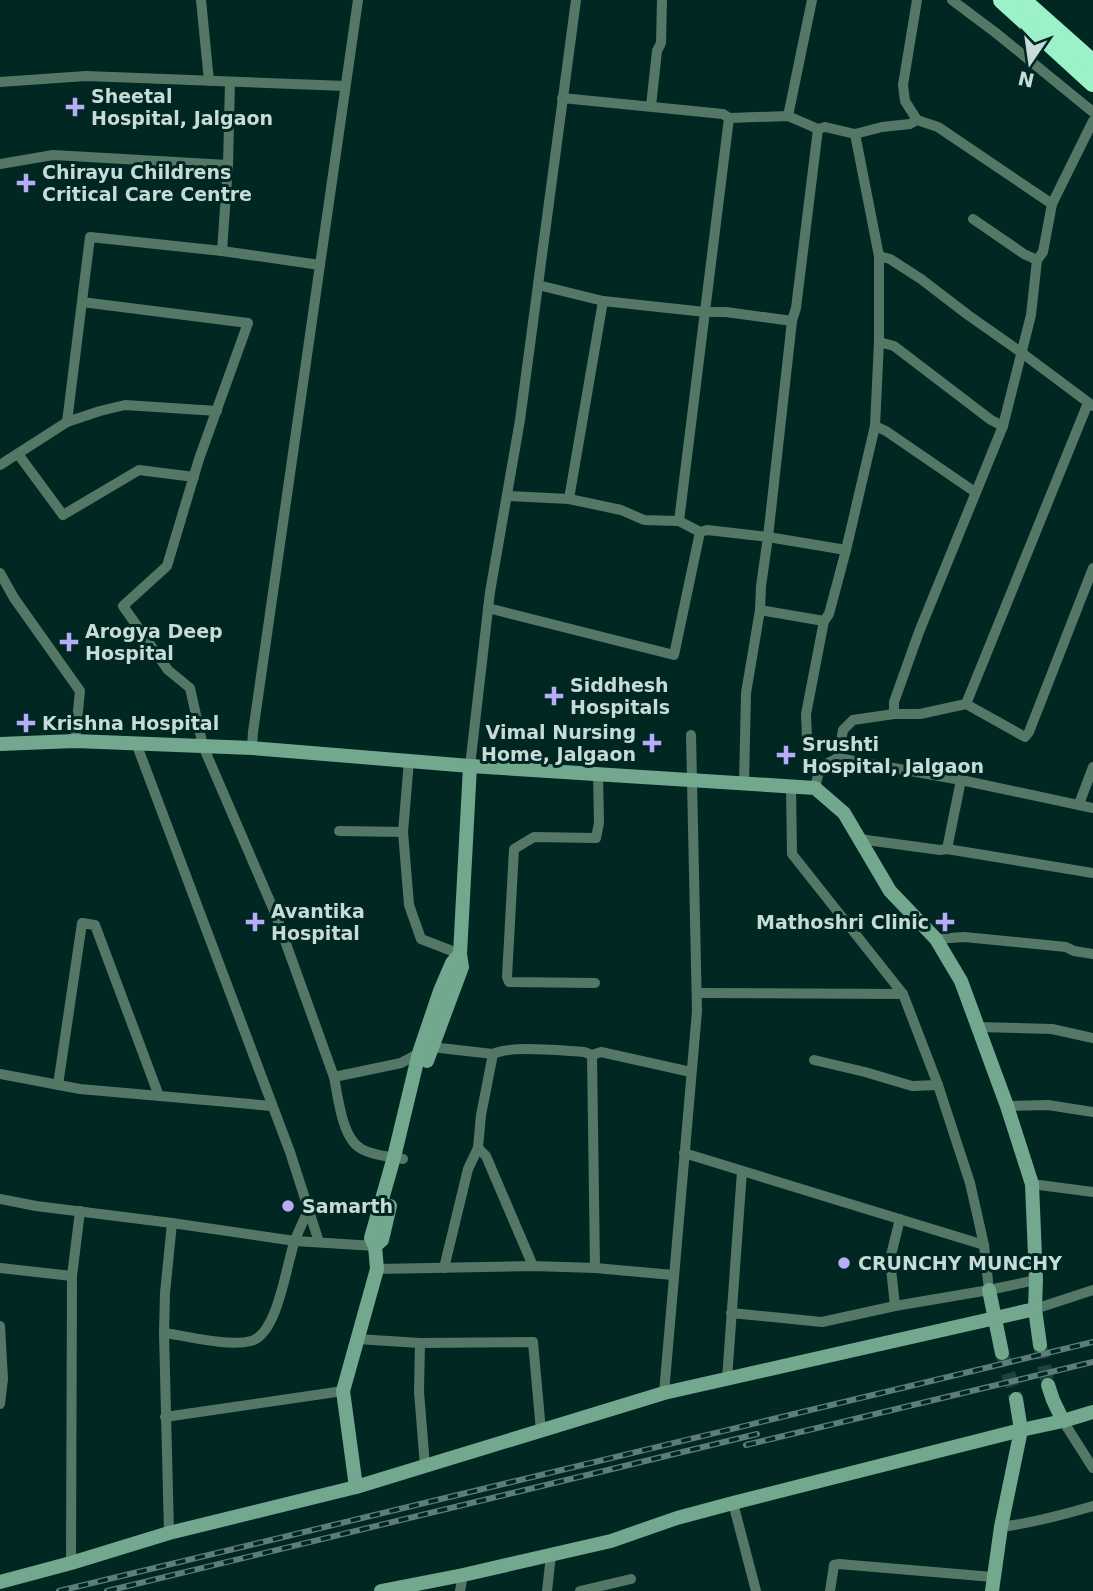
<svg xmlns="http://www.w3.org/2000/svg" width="1093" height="1591" viewBox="0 0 1093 1591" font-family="'DejaVu Sans',sans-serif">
  <rect width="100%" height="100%" fill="#012723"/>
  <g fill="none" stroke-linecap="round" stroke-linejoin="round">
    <g stroke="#1f423e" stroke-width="14" stroke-dasharray="14 7" stroke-linecap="butt">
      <path d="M1040,1345L1048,1385"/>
      <path d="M1002,1353L1016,1399"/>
    </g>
    <g stroke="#576" stroke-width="10">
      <path d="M201,0L209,81"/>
      <path d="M952,0L996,33L1093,112"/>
      <path d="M0,82L86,76L345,86"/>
      <path d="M562,98L723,114L729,118L788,116L818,129L825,127L855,134L882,127L910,124L917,120L938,127L1052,204"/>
      <path d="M651,106L657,51L661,43L662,0"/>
      <path d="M788,116L812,0"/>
      <path d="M917,120L905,101L903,85L917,0"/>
      <path d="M0,164L53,155L228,165"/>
      <path d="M973,219L1024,254L1037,260"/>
      <path d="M222,251L320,265"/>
      <path d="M879,256L890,259L921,279L968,315L1022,353L1093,406"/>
      <path d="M538,285L603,301L705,312H726L792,321"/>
      <path d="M82,302L248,323L199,459L167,566L123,606L168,670L190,688L203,746L275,913L334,1077C338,1097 342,1137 360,1148C370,1155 391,1157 403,1159"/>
      <path d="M879,342L894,346L991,420L1003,426"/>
      <path d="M67,422L100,411L125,405L217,411"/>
      <path d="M875,426L886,431L975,492"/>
      <path d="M18,454L63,515L139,470L194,477"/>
      <path d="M0,465L67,422L90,237L222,251L228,165L230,82"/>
      <path d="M507,496L569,499L621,510L644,520L679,521L700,532L707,530L768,537L846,550"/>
      <path d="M569,499L603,301"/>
      <path d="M679,521L729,118"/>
      <path d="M0,573L14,598L80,691L75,741"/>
      <path d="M488,608L674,655L700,532"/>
      <path d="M760,610L824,621"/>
      <path d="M966,704L1088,403"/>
      <path d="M894,714V702L919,632L1003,426L1031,315L1037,260L1043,252L1052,204L1093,121"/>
      <path d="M807,739L806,714L824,621L829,614L846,550L875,426L879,342V256L855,134"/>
      <path d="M136,743L290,1152L319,1242"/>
      <path d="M252,748L253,732L358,0"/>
      <path d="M838,758L961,780L1093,808"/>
      <path d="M409,761L403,832L409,905L421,939L460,954"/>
      <path d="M470,766L490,592L520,420L576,0"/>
      <path d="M744,784L746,693L760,610L761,586L768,537L792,321L796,308L818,129"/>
      <path d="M791,786L792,854L903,994L938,1085L970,1183L984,1245L989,1290"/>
      <path d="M815,788L820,767L838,758L843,730L853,720L894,714H920L966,704L1025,737L1029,732L1093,568"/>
      <path d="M1079,804L1093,767"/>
      <path d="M339,831L403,832"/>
      <path d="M859,839L940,850L947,849L1093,873"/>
      <path d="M947,849L961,780"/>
      <path d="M936,939L964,937L1066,947L1074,951L1093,954"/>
      <path d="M595,983L509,982L507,977L514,849L534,837L596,838L599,823L598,774"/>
      <path d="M697,993L903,994"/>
      <path d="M977,1027L1052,1029L1093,1038"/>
      <path d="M592,1055L595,1268"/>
      <path d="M814,1060L865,1072L912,1086L938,1085"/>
      <path d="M0,1074L80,1089L272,1106"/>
      <path d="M334,1077L401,1063L431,1047L493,1054C510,1045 563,1051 584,1052L592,1055L601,1052L691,1072"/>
      <path d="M58,1085L82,923L95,925L159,1096"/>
      <path d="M1007,1106L1048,1105L1093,1112"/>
      <path d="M478,1148L486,1156L533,1266"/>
      <path d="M684,1153L984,1245"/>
      <path d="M1032,1184L1093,1192"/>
      <path d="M0,1199L36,1206L172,1223L295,1241L375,1246"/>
      <path d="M0,1268L72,1276"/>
      <path d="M444,1268L468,1169L478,1148L481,1115L493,1054"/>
      <path d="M377,1269L533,1266L595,1268L673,1275"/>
      <path d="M895,1306L890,1259L900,1219"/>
      <path d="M1035,1309L1093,1290"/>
      <path d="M731,1313L822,1322L895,1306L989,1290L1036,1280"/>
      <path d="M0,1326L3,1379L0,1404"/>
      <path d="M164,1333C188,1336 228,1347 251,1341C278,1334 286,1265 295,1240C299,1230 304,1220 308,1210"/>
      <path d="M357,1339L420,1343L533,1342L541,1431"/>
      <path d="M420,1343L419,1392L425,1466"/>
      <path d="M727,1379L742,1171"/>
      <path d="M664,1393L697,1011L691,735"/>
      <path d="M165,1417L343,1391"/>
      <path d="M1063,1421L1093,1468"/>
      <path d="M733,1503L756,1591"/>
      <path d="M1001,1527C1033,1523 1062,1515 1093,1506"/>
      <path d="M169,1533L164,1333L165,1293L172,1223"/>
      <path d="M71,1563L72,1276L80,1211"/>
      <path d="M460,1591L463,1575"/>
      <path d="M547,1591L551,1555"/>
      <path d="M580,1591L631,1579"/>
      <path d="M830,1591L834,1565L839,1564L993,1577"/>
    </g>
    <g stroke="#72a88d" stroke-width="14">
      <path d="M0,744L75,741L252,748L470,766L815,788L844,813L890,891L936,939L961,981L1007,1106L1032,1184L1036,1280L1035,1309L1040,1345"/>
      <path d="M427,1061L462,967L460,954L470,766"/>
      <path d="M375,1246L382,1240L390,1206"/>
      <path d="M989,1290L1002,1353"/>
      <path d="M1048,1385L1053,1400L1063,1421"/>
      <path d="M356,1487L343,1391L377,1269L375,1246L371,1238L394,1157L419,1053L440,991L452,963L460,954"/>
      <path d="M0,1582L71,1563L169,1533L356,1487L664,1393L1035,1309"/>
      <path d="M381,1591L463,1575L611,1541L677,1518L733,1503L1021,1430L1063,1421L1093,1412"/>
      <path d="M992,1591L1001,1527L1021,1430L1016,1399"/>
    </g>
    <g stroke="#9bf2c8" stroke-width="18">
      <path d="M1002,0L1093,83"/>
      <path d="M1022,0L1093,63"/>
    </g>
    <defs>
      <g id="rail">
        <path d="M746,1445L1093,1362"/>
        <path d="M59,1591L1093,1342"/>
        <path d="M107,1591L757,1434"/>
      </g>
    </defs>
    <use href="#rail" stroke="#5e7c78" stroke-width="6"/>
    <use href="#rail" stroke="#012723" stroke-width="3.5" stroke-dasharray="10" stroke-linecap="butt"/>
  </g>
  <g fill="#b6acf8" stroke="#012723" stroke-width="2.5">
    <path d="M71.5 96.5h7v7h7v7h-7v7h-7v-7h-7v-7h7z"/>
    <path d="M22.5 172.5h7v7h7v7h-7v7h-7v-7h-7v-7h7z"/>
    <path d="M65.5 631.5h7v7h7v7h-7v7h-7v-7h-7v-7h7z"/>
    <path d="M550.5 685.5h7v7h7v7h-7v7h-7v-7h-7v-7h7z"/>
    <path d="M22.5 712.5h7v7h7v7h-7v7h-7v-7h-7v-7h7z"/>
    <path d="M648.5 732.5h7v7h7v7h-7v7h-7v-7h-7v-7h7z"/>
    <path d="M782.5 744.5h7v7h7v7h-7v7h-7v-7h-7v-7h7z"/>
    <path d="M251.5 911.5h7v7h7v7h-7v7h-7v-7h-7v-7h7z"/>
    <path d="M941.5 911.5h7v7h7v7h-7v7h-7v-7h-7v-7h7z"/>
    <circle cx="288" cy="1206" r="7"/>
    <circle cx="844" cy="1263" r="7"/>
  </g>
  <g text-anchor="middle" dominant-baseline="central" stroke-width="6" stroke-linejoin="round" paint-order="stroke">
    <g font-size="19" font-weight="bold" fill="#c7dbd7" stroke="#012723" text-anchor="start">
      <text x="91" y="96">Sheetal<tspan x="91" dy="22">Hospital, Jalgaon</tspan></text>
      <text x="42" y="172">Chirayu Childrens<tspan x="42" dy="22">Critical Care Centre</tspan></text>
      <text x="85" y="631">Arogya Deep<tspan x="85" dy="22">Hospital</tspan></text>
      <text x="570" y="685">Siddhesh<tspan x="570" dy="22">Hospitals</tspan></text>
      <text x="42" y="723">Krishna Hospital</text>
      <text x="636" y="732" text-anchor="end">Vimal Nursing<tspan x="636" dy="22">Home, Jalgaon</tspan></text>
      <text x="802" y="744">Srushti<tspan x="802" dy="22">Hospital, Jalgaon</tspan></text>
      <text x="271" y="911">Avantika<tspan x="271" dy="22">Hospital</tspan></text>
      <text x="929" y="922" text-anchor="end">Mathoshri Clinic</text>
      <text x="302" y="1206">Samarth</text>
      <text x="858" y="1263">CRUNCHY MUNCHY</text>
    </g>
  </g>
  <g transform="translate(1030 63) rotate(193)" stroke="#012723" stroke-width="5" paint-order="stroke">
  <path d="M0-5L12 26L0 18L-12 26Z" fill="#c7dbd7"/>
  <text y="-10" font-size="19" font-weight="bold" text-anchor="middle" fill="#c7dbd7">N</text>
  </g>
</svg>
